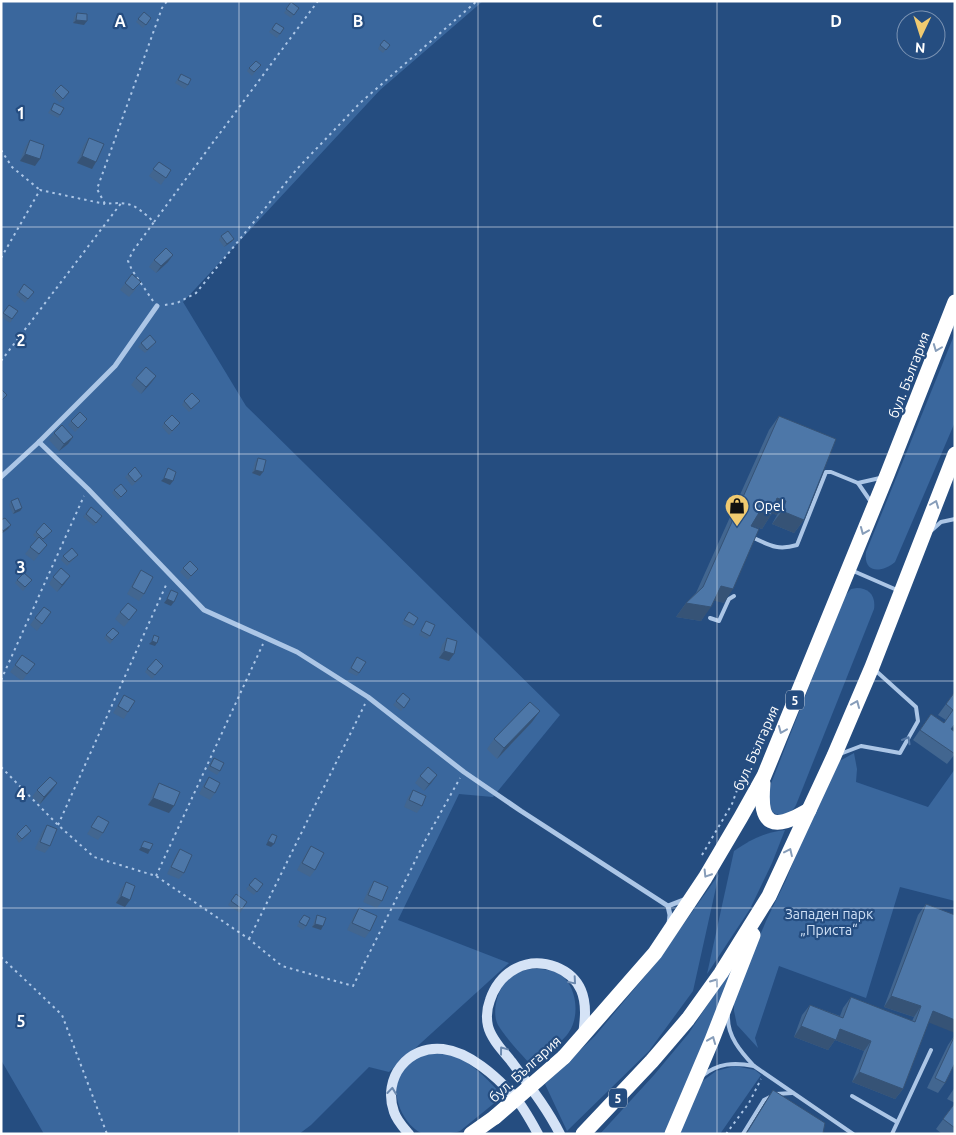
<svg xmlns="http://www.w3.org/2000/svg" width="956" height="1135" viewBox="0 0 956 1135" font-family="Ubuntu,sans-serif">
  <rect width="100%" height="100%" fill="#254d80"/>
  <g fill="#3a679d">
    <path d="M1,1H483L380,90L183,302L246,406L560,715L493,797L459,794L398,920L509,963L389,1072L369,1067L311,1125L299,1134H44L1,1060Z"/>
    <path d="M955,333V422L895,562C882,573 863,574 866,552Z"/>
    <path d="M857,588C869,588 876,596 874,609L796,805C791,815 781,818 772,812L767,794L844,597L851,589Z"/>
    <path d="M854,753L857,769L856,782L928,807L955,769V901L900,887L866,998L779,966L755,1038L758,1048L737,1025L734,1011V998L766,921L786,880L814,810L836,763Z"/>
    <path d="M785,830L772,863L750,909L707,974L734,851C752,839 763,833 785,830Z"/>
    <path d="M719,874L693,991L649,1051L567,1131L545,1084L595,1036L656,963Z"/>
    <path d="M734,964L736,965L666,1134H600L654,1075L689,1033Z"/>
    <path d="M531,969C542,969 551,969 561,975C577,987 580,1016 569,1032C564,1041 540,1058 531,1065C521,1054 505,1037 498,1025C490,1009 500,982 515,973C520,971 526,970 531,969Z"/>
    <path d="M422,1054C430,1054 442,1052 450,1054C471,1061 488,1080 503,1096L460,1131C453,1134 428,1135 421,1133C400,1122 388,1088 403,1068C407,1063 416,1058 422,1054Z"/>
    <path d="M735,1066L755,1070L761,1075L720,1134H679L700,1083L716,1071Z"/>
  </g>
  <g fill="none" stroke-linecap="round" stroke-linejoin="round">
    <g stroke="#acc6e6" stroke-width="2" stroke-dasharray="2.5 4" stroke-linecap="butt">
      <path d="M1,150L12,167L40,190"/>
      <path d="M154,222L318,1"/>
      <path d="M1,258L40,190L105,204"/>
      <path d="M153,301L132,270L128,261L133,251L154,222C135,205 131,201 105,204L97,189L162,8L167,1"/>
      <path d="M165,305L177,303L196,293L297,169L360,103L477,1"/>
      <path d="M1,361L122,202"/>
      <path d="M1,680L84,496"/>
      <path d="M751,756L757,742L765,741"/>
      <path d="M1,767L58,825L94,857L156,876L249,939L282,966L353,986L426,839L460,778"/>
      <path d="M58,825L167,583"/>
      <path d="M702,855L732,804L745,768"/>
      <path d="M156,876L263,644"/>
      <path d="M249,939L365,704"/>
      <path d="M1,957L62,1015L107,1134"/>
      <path d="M726,1134L749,1103L761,1079"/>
    </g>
    <g stroke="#acc6e6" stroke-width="4">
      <path d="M858,483L871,502"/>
      <path d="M932,530L941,522L955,519"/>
      <path d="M752,537C769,545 777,551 797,545L826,472H831L858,483L880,478"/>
      <path d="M851,570L897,590"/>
      <path d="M710,618L719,621L729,599L734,596"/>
      <path d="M840,754L861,746L900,753L918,721L916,707L875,670"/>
      <path d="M754,1066L853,1134"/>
      <path d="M702,1076C718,1063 734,1062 754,1066C741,1052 727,1036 728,1016"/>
      <path d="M852,1096L897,1122"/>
      <path d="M743,1134L764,1100L776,1094L792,1093"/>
      <path d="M892,1134L931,1050"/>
    </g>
    <g stroke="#acc6e6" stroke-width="5">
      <path d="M39,442L88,489L204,610L297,652L368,697L464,772L521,811L668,906L670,915L669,924"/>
      <path d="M1,477L39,442L115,366L157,306"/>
      <path d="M668,906L686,899"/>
    </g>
    <g stroke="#d5e3f6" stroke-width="10">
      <path d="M409,1134C403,1127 397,1121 394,1112C382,1078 408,1045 443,1049C469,1052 496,1076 513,1095C523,1106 531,1121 538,1134"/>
      <path d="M560,1134C547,1108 528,1084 511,1061C503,1051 491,1039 488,1026C486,1017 487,1008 490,1000C500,971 527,956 556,967C566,971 576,979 581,990C587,1004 585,1020 583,1035"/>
    </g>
    <g stroke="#fff" stroke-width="15">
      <path d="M763,783C759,827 773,831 809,810"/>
      <path d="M564,1057L655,953L705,878L741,817L764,776L887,475L955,302"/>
      <path d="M471,1134L495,1117"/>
      <path d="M583,1134L652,1061L688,1019L721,973L769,896L834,756L872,667L955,454"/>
      <path d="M672,1134L712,1040L753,935"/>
    </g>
    <path stroke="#fff" stroke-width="15" d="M495,1117L564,1057"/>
  </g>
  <g fill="#426690">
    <path d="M291,2L299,8L291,18L284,13Z"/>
    <path d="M144,12L151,18L143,28L136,22Z"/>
    <path d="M77,13L84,25L73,23L74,17Z"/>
    <path d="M276,23L284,28L277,38L269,32Z"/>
    <path d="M380,45H390L383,53L378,49Z"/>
    <path d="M261,65L252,76L247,71L249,68Z"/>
    <path d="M181,74L188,85L185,89L175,83Z"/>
    <path d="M55,91L69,92L60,103L52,95Z"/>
    <path d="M54,103L60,115L58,118L48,113Z"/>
    <path d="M89,138L96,162L92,169L77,163L84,145Z"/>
    <path d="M30,140L35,166L20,161L25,147Z"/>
    <path d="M159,162L171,170L161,185L149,176Z"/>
    <path d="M221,236L234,239L231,242L224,247L219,240Z"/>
    <path d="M154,260L168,262L156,273L149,267Z"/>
    <path d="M125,283L136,289L129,297L120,290Z"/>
    <path d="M24,284L34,292L25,303L16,295Z"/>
    <path d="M9,305L18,311L10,323L1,317V316Z"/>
    <path d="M141,343L154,345L145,353L138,347Z"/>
    <path d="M156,376L151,383L141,394L131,385L136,378Z"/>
    <path d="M184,401L197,404L189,412L182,405Z"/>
    <path d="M779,416L804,520L794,533L772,524L777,515L772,513L762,529L751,525L724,603L714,600L701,621L676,617L686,603L696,593L769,430Z"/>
    <path d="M71,421L84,423L75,432L68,425Z"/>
    <path d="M164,423L178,426L169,435L162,427Z"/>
    <path d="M54,433L73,437L68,444L59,451L49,440Z"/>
    <path d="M258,458L260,476L252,473L255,462Z"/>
    <path d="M128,474L140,479L132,486L125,477Z"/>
    <path d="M114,490L127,491L118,500L112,493Z"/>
    <path d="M11,501L22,508L20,511L13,514L9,505Z"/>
    <path d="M91,507L102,516L94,526L83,517Z"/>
    <path d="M36,532L49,534L43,541L47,545L34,561L25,554L37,539L33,535Z"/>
    <path d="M63,556L75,558L67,566L61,560Z"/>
    <path d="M183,568L198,569L188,580L180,572Z"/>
    <path d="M141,570L144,594L139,601L127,594L136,577Z"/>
    <path d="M53,577L65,583L57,592L49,584Z"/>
    <path d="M17,580H32L23,591L15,583Z"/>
    <path d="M51,612L37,631L30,625L35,618Z"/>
    <path d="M120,612L132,617L124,627L115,619Z"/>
    <path d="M409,612L414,625L412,629L402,624Z"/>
    <path d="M426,621L430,636L427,639L419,635Z"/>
    <path d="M119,633L110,644L104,638L106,635Z"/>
    <path d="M447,638L449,661L439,658L442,645Z"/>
    <path d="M22,655L35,664L22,681L10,672Z"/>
    <path d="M355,660L359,673L357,676L348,672Z"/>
    <path d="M147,669H160L152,679L145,672Z"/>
    <path d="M403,693L410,699L401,711L393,705Z"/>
    <path d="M954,693L955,728L953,727L951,729L955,754L947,764L913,740L931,714L944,723L946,720L938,715Z"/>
    <path d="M124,695L128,712L124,719L113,713Z"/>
    <path d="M532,722L497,759L487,749L494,739Z"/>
    <path d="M214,758L220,771L217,775L207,769Z"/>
    <path d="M420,776L432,782L424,791L415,783Z"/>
    <path d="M209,777L215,793L210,800L199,794L204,784Z"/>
    <path d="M57,783L52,790L40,804L32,797L37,790Z"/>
    <path d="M159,783L169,813L148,805L154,790Z"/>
    <path d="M413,790L422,806L417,813L404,807L408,797Z"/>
    <path d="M98,816L103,833L98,840L87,834Z"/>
    <path d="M47,825L50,846L45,853L35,849L42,832Z"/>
    <path d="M17,834H29L19,843L15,837Z"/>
    <path d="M311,846L315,870L310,877L297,870L306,853Z"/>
    <path d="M180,849L184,873L179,879L167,874L175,856Z"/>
    <path d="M255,878L263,884L254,895L246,889Z"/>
    <path d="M374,881L382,901L377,908L363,902L369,888Z"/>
    <path d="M126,882L125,907L116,903L121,889Z"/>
    <path d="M236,894L247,902L240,913L228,905Z"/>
    <path d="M926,904L928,1022L903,1089L895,1099L852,1082L864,1051L835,1040L828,1050L794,1037L802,1015L810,1005L840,1016L843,1008L851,997L912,1021L914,1017L884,1007L918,915Z"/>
    <path d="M359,908L370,931L365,938L347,930L354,915Z"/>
    <path d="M304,915L306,926L303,930L297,926Z"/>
    <path d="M317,915L321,930L312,927L315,919Z"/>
    <path d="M955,1035L945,1083L938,1093L927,1088L948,1045Z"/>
    <path d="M955,1087V1134H942L936,1129L955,1103L947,1099Z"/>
    <path d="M773,1090L823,1133L825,1134H745Z"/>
  </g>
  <g fill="#365376">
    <path d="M76,20L87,21L84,25L73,23Z"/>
    <path d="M25,154L40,159L35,166L20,161Z"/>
    <path d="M82,156L96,162L92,169L77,163Z"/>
    <path d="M234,239L231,242L224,247L227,244Z"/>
    <path d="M173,255L168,262L156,273L161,266Z"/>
    <path d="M156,376L151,383L141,394L146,387Z"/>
    <path d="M73,437L68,444L59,451L64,444Z"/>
    <path d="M255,470L263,472L260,476L252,473Z"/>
    <path d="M164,478L173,481L170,485L161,481Z"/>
    <path d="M777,498L786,501L777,515L768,512Z"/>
    <path d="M22,508L20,511L13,514L15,511Z"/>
    <path d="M760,511L771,515L762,529L750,525Z"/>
    <path d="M782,511L804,520L794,533L772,524Z"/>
    <path d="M11,525L8,529L1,534L3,531Z"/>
    <path d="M70,576L65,583L57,592L62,585Z"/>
    <path d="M721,586L733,589L724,603L711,600Z"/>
    <path d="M167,599L174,602L171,606L164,603Z"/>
    <path d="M686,603L711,607L701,621L676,617Z"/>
    <path d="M152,641L157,643L155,646L149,644Z"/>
    <path d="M444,651L454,654L449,661L439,658Z"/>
    <path d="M540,711L532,722L497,759L504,748Z"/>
    <path d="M437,775L432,782L424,791L429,784Z"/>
    <path d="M57,783L52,790L40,804L44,797Z"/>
    <path d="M153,798L174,806L169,813L148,805Z"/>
    <path d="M268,841L274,844L271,847L266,845Z"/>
    <path d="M141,847L150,850L148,854L139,850Z"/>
    <path d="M121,896L130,900L125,907L116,903Z"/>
    <path d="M315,924L323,926L321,930L312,927Z"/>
    <path d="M891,996L921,1006L914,1017L884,1007Z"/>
    <path d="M933,1011L955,1020V1033L925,1021Z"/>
    <path d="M801,1026L840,1029L871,1041L864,1051L835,1040L828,1050L794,1037Z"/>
    <path d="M859,1072L903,1089L895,1099L852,1082Z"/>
  </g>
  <g fill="#4d77a8" stroke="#365376">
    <path d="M291,2L299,8L294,15L286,9Z"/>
    <path d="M144,12L151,18L146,25L138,19Z"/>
    <path d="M77,13L87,14V21L76,20Z"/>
    <path d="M276,23L284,28L280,34L272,29Z"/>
    <path d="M384,40L390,45L386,50L380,45Z"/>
    <path d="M256,61L261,65L254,72L249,68Z"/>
    <path d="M181,74L191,79L188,85L178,80Z"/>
    <path d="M61,85L69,92L63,99L55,91Z"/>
    <path d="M54,103L64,108L60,115L51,110Z"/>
    <path d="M89,138L104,144L96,162L82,156Z"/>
    <path d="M30,140L44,145L40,159L25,154Z"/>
    <path d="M159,162L171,170L166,178L153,169Z"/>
    <path d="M228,231L234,239L227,244L221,236Z"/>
    <path d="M166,248L173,255L161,266L154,260Z"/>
    <path d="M132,274L141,282L133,290L125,283Z"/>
    <path d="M24,284L34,292L28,299L19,292Z"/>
    <path d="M9,305L18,311L12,319L3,313Z"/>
    <path d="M150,335L156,342L147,350L141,343Z"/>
    <path d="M146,367L156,376L146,387L136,378Z"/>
    <path d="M1,389L7,395L1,401Z"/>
    <path d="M192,393L200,401L191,409L184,401Z"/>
    <path d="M80,412L87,419L78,428L71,421Z"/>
    <path d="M172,415L180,423L172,431L164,423Z"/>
    <path d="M779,416L836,439L804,520L782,511L786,501L777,498L771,515L760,511L751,526L759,529L733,589L721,586L711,607L686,603L703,587Z"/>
    <path d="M62,425L73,437L64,444L54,433Z"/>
    <path d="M258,458L266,460L263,472L255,470Z"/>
    <path d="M135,467L142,476L135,482L128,474Z"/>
    <path d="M168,468L176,472L173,481L164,478Z"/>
    <path d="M121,484L127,491L121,497L114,490Z"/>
    <path d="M18,498L22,508L15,511L11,501Z"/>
    <path d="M91,507L102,516L96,523L86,514Z"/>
    <path d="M5,518L11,525L3,531L1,528V520Z"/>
    <path d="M44,523L52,531L43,539L36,532Z"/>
    <path d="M39,537L47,545L39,554L30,547Z"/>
    <path d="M72,548L78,555L69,562L63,556Z"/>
    <path d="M190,561L198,569L191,576L183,568Z"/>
    <path d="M61,568L70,576L62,585L53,577Z"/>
    <path d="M141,570L153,577L144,594L132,587Z"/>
    <path d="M24,573L32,580L25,587L17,580Z"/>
    <path d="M171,590L178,593L174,602L167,599Z"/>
    <path d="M128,603L137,610L129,620L120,612Z"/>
    <path d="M44,607L51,612L42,624L35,618Z"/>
    <path d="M409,612L418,618L414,625L404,620Z"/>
    <path d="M426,621L435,625L430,636L421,631Z"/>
    <path d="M113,628L119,633L112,640L106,635Z"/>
    <path d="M154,635L159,637L157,643L152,641Z"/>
    <path d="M447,638L457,641L454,654L444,651Z"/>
    <path d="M22,655L35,664L27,674L15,665Z"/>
    <path d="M357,657L366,662L359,673L351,668Z"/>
    <path d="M156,659L163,666L155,675L147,669Z"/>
    <path d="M403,693L410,699L404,708L396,701Z"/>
    <path d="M954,693L955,724L951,729L955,732V754L920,730L931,714L944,723L953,710L946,704Z"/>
    <path d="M124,695L135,701L128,712L118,706Z"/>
    <path d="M530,702L540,711L504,748L494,739Z"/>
    <path d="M214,758L224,763L220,771L210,766Z"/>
    <path d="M428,767L437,775L429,784L420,776Z"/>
    <path d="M50,777L57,783L44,797L37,790Z"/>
    <path d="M209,777L220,783L215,793L204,787Z"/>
    <path d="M159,783L180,792L174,806L153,798Z"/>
    <path d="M413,790L426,796L422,806L409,800Z"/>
    <path d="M98,816L109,822L103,833L91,827Z"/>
    <path d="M26,825L31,831L22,839L17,834Z"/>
    <path d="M47,825L57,829L50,846L40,842Z"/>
    <path d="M272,834L277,836L274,844L268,841Z"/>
    <path d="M144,841L153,844L150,850L141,847Z"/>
    <path d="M311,846L324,853L315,870L302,863Z"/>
    <path d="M180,849L192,855L184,873L171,867Z"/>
    <path d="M255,878L263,884L257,892L249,885Z"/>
    <path d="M374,881L388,887L382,901L368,895Z"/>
    <path d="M126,882L135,886L130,900L121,896Z"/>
    <path d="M236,894L247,902L242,909L231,901Z"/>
    <path d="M926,904L955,915V1020L933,1011L903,1089L859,1072L871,1041L840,1029L836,1040L801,1026L810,1005L843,1018L851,997L915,1022L921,1006L891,996Z"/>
    <path d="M359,908L377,916L370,931L352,923Z"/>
    <path d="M304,915L310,918L306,926L299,922Z"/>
    <path d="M317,915L326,918L323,926L315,924Z"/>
    <path d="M955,1035V1063L945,1083L935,1078Z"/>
    <path d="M773,1090L825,1123L823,1133L825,1134H746Z"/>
    <path d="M955,1103V1128L943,1119Z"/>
  </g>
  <defs><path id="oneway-chevron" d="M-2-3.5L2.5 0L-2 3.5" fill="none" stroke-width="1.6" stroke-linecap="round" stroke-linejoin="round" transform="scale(1.25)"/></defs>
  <g stroke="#879db9">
    <use href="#oneway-chevron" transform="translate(937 348) rotate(111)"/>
    <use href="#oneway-chevron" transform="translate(935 504) rotate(-69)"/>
    <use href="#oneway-chevron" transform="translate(864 531) rotate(113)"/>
    <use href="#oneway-chevron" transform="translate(856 704) rotate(-67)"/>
    <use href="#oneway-chevron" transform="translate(782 730) rotate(113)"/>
    <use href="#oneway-chevron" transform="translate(789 852) rotate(-65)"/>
    <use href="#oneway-chevron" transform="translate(707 874) rotate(122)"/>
    <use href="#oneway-chevron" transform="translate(715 982) rotate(-54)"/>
    <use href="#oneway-chevron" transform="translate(712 1040) rotate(-68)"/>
  </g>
  <use stroke="#5477a4" href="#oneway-chevron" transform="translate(907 740) rotate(-60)"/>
  <g stroke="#6b89af">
    <use href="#oneway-chevron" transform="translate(573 981) rotate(49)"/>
    <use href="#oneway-chevron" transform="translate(503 1050) rotate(-127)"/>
    <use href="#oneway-chevron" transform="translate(392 1091) rotate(-84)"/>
  </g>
  <path fill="none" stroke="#fff" stroke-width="1" stroke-opacity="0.55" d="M239,1V1134M478,1V1134M717,1V1134M1,227H955M1,454H955M1,681H955M1,908H955"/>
  <defs>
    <symbol id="shop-pin" viewBox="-11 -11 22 30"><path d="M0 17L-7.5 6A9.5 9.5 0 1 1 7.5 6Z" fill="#f0ca70" stroke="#254d80"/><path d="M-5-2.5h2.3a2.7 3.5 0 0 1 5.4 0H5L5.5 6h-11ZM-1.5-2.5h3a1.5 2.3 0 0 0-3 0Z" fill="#111"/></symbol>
  </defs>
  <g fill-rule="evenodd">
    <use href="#shop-pin" x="723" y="492" width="28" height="38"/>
  </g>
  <g text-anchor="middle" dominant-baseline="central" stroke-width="4.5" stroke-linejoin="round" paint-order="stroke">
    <g fill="#254d80" stroke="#becad9" stroke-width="1">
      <rect x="786" y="690.5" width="18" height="19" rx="4"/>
      <rect x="609" y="1088.5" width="18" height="19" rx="4"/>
    </g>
    <g font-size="12" font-weight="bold" fill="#fff">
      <text x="795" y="700">5</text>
      <text x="618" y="1098">5</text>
    </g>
    <g font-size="14" fill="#fff" stroke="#254d80">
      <text transform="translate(909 375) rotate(-69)">бул. България</text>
      <text transform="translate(756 748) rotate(-66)">бул. България</text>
      <text transform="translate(525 1069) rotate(-42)">бул. България</text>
    </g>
    <g font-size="14" fill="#fff" stroke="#254d80" text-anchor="start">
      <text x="754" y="506">Opel</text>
    </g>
    <g font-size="14" fill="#cfe0f5" stroke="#254d80">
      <text x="829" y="914">Западен парк<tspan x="829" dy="16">„Приста“</tspan></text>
    </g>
  </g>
  <g font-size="16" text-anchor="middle" font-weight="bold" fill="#fff" stroke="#254d80" stroke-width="4.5" stroke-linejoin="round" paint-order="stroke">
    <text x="120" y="27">A</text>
    <text x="358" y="27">B</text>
    <text x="597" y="27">C</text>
    <text x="836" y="27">D</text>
    <text x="21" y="119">1</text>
    <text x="21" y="346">2</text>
    <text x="21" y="573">3</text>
    <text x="21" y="800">4</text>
    <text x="21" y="1027">5</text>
  </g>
  <rect width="956" height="1135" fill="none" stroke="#ffffff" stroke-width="5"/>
  <g transform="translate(921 35) rotate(184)"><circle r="24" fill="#254d80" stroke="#7c94b3"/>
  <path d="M0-4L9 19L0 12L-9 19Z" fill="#f0ca70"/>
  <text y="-8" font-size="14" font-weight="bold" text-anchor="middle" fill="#ffffff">N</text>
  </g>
</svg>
